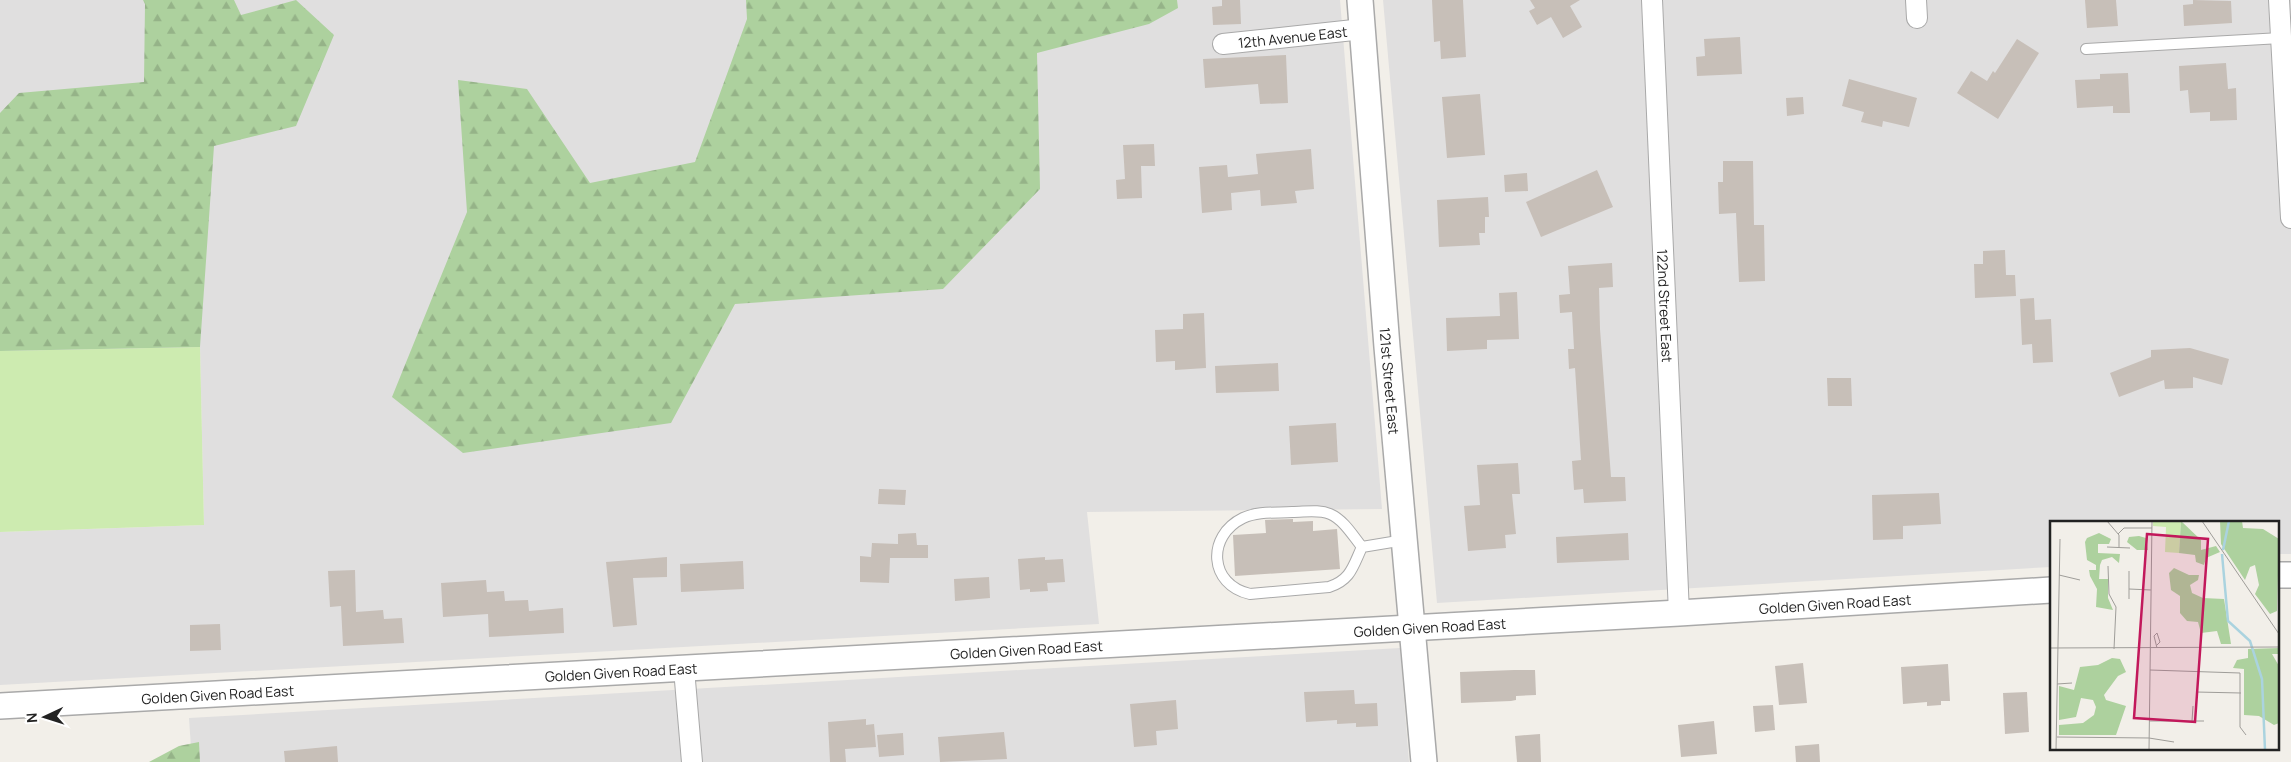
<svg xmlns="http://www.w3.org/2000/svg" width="2291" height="762" viewBox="0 0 2291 762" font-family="Manrope,sans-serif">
  <defs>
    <pattern id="forest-firs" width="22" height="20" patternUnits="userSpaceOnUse" patternTransform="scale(1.25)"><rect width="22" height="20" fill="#add19e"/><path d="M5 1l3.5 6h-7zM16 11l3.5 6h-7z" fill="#95b388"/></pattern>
  </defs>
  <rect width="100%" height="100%" fill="#f2efe9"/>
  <g fill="#e0dfdf">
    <path d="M0,0H1340L1382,509L1087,512L1099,624L0,685V532L204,525L200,347L0,351Z"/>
    <path d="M1383,0H2291V554H2277V522H2051V567L1437,603Z"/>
    <path d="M1400,648L1409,762H192L189,718Z"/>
  </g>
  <path fill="#cdebb0" d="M200,347L204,525L0,532V351Z"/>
  <g fill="url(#forest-firs)">
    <path d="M143,0H234L241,15L296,0L334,35L296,126L214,146L200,347L0,351V113L19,93L144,82L145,4Z"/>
    <path d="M746,0H1177L1178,8L1149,24L1037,53L1040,189L943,289L735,304L671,423L463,453L392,397L467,212L458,80L527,89L590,183L695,162L747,19Z"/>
    <path d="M199,742L200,762H149L179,746Z"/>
  </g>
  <g fill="#c7bfb8">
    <path d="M1222,0H1240L1241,24L1213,25L1212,7L1222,6Z"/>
    <path d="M1432,0H1463L1466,57L1441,59L1440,41L1434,42Z"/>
    <path d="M1530,0H1580L1570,6L1582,27L1563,38L1551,17L1537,25L1529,11L1535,8Z"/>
    <path d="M2085,0H2116L2118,26L2087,28Z"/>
    <path d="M2193,0L2231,1L2232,23L2184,26L2183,5L2193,4Z"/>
    <path d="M1740,37L1742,74L1697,76L1696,57L1705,56L1704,39Z"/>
    <path d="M2017,39L2039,53L1998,119L1957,93L1971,71L1987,81L1993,71L1995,73Z"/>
    <path d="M1286,55L1288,103L1260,104L1258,84L1205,88L1203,59Z"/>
    <path d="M2226,63L2228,89L2236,88L2237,120L2210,121V112L2190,113L2188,90L2180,91L2179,66Z"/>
    <path d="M2128,73L2130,113H2113V106L2077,108L2075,80L2100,79V74Z"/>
    <path d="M1849,79L1917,98L1909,127L1883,121L1882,127L1861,122L1864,112L1842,106Z"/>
    <path d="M1480,94L1485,155L1447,158L1442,97Z"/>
    <path d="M1803,97L1804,114L1787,116L1786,98Z"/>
    <path d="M1154,144L1155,166H1141L1142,198L1117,199L1116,180L1125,179L1123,145Z"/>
    <path d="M1311,149L1314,189L1295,191L1297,203L1261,206L1260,190L1231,193L1232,210L1202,213L1199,167L1227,165L1228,177L1258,174L1256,154Z"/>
    <path d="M1723,161H1753L1754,225H1764L1765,281L1739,282L1736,213L1719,214L1718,182H1723Z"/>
    <path d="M1597,170L1613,207L1541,237L1526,202Z"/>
    <path d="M1527,173L1528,191L1505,192L1504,175Z"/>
    <path d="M1488,197L1489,217H1485V233H1479L1480,245L1439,247L1437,200Z"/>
    <path d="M2005,250L2006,275H2015L2016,296L1975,298L1974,264H1983V251Z"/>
    <path d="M1612,263L1613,287L1599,288L1600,329L1611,477H1625L1626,501L1584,503L1583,489L1574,490L1572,461L1581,460L1575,368L1569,369L1568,349H1574L1572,312L1560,313L1559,295L1570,294L1568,266Z"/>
    <path d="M1517,292L1519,339L1487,340V349L1447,351L1446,318L1500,316L1499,293Z"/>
    <path d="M2034,298L2035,320L2051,319L2053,362L2033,363L2032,344L2022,345L2020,299Z"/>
    <path d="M1204,313L1206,368L1175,370V361L1156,362L1155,330L1183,329V314Z"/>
    <path d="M2190,348L2229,359L2222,385L2193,377V388L2165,389L2164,380L2119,397L2110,373L2151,357V350Z"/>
    <path d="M1278,363L1279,391L1216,393L1215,366Z"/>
    <path d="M1827,378H1851L1852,406H1828Z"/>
    <path d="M1336,423L1338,462L1291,465L1289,426Z"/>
    <path d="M1518,463L1520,494H1512L1516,534L1505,535L1506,548L1468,551L1464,506L1480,505L1477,465Z"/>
    <path d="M879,489L906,490L905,505L878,504Z"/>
    <path d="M1939,493L1941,524L1903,526V539L1873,540L1872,495Z"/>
    <path d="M1293,519V522L1313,521V531L1337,529L1340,569L1235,576L1233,535L1266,533L1265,520Z"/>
    <path d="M916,533L917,545H928V558H890L889,583L860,582V556L871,557L872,543L898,544V534Z"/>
    <path d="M1628,533L1629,560L1557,563L1556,537Z"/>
    <path d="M667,557V577L633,578L637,625L613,627L606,562Z"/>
    <path d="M1045,557V560L1063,559L1065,582L1047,583L1048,591L1030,592V589L1020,590L1018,559Z"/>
    <path d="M743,561L744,589L681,592L680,564Z"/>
    <path d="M355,570L356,612L383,610L384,619L402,618L404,643L343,646L341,606L330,607L328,571Z"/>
    <path d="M989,577L990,598L955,601L954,579Z"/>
    <path d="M486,580L487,592L504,591L505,601L528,600L529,611L563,608L564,633L489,637L488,614L443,617L441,583Z"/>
    <path d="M220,624L221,650L190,651V625Z"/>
    <path d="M1803,663L1807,703L1779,705L1775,666Z"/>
    <path d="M1948,664L1950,701H1941V705L1927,706V702L1903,704L1901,667Z"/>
    <path d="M1514,670H1535L1536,695L1516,696V700L1511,701L1461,703L1460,672Z"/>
    <path d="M1354,690L1355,704L1377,703L1378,726L1356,727V723L1337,724V720L1306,722L1304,692Z"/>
    <path d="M2027,692L2029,732L2005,734L2003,693Z"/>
    <path d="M1176,700L1178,729L1156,731L1157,745L1134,747L1130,704Z"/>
    <path d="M1773,705L1775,730L1755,732L1753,706Z"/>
    <path d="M866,719V725L874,724L876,747L845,749L846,762H830L828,722Z"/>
    <path d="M1714,721L1717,754L1681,757L1678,725Z"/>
    <path d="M1004,732L1007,759L940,762L938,737Z"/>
    <path d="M903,733L904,755L879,757L877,735Z"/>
    <path d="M1540,734L1541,762H1517L1515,736Z"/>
    <path d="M1819,744L1820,762H1796L1795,746Z"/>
    <path d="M337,746L338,762H285L284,751Z"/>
  </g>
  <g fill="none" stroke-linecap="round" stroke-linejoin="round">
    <defs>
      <g id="service">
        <path d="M2086,49L2281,38"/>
        <path d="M1362,547C1353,536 1344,520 1330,514C1319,509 1305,512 1292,512C1276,513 1258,511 1243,518C1206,536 1209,585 1250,594L1329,587C1351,580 1353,566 1362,547L1404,540"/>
      </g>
      <g id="minor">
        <path id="s1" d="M1652,0L1679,613"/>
        <path d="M1916,0L1917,18"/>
        <path d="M2279,0L2291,218"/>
        <path id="s2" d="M1223,44L1363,29"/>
        <path d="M684,669L692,762"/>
      </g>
      <g id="tertiary">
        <path id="s3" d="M1360,0L1387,347L1424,762"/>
        <path d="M2277,575H2291"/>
        <path id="s4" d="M0,706L1679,613L2051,590"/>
      </g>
    </defs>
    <use href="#service" stroke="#a9a9a9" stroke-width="12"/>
    <use href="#minor" stroke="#a9a9a9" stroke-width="22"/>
    <use href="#tertiary" stroke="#a9a9a9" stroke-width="28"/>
    <use href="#service" stroke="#fff" stroke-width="10"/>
    <use href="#minor" stroke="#fff" stroke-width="20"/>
    <use href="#tertiary" stroke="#fff" stroke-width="25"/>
  </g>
  <g text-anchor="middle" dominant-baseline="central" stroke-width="5" stroke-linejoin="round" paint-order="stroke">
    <g font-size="14" fill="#222" stroke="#fff">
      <text stroke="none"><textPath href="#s2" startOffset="70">12th Avenue East</textPath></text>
      <text stroke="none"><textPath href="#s1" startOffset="306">122nd Street East</textPath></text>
      <text stroke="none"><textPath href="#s3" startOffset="382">121st Street East</textPath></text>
      <text stroke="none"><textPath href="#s4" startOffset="1838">Golden Given Road East</textPath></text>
      <text stroke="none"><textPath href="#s4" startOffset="1432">Golden Given Road East</textPath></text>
      <text stroke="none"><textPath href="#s4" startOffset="1028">Golden Given Road East</textPath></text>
      <text stroke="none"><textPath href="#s4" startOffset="622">Golden Given Road East</textPath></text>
      <text stroke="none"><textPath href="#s4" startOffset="218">Golden Given Road East</textPath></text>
    </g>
  </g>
  <g transform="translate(2050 521)">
    <rect width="229" height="229" fill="#f2efe9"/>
    <path d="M103,0H131L129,32L115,31L116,6L103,5Z" fill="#cdebb0"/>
    <path d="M131,0L151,19V29L166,25L170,31L156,37L154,44L146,41L145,34L129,32ZM170,0H192L193,7L213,8L229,18L227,90L220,93L205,73L209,64L205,44L200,46L195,59L171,23ZM49,12L61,18L59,23H48V32L70,33L69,42L62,36L52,39L50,44L49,58H58V77L63,89L46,86L47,68L40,55L39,49H46V44L37,39L35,21L37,17ZM89,15L96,17L98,29H87L77,21L79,16ZM124,47L139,54H149L148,59L140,64L142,72L153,77L174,78L181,123H171L167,110L151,112L148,101L137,100L130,92V75L121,69L119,52ZM229,127V133H222L229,145V202L224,204L209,195L194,194V148L183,147L187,139L198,137V128ZM62,137L70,138L76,151L68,155L54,174L56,179L76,185L66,214H9V204L33,202L44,194L46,186L43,179L31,177L26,196L9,199V165L24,169L30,146L48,144Z" fill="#add19e"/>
    <path fill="none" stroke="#aad3df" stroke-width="2.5" d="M173,29L179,0M172,33L178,100L200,120L212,158L215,229"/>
    <path fill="none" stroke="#9f9d99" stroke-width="1" d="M57,0L69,14V26M152,0L229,113M68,13L74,7H102M57,26L80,27M58,45L59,73L66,86L64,128M9,54L30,59M79,68L101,69M79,78V50M107,124L110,121L107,112L104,115L107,127M0,127L229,126M100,149L190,152V206L196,214M7,163L22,162M146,171L191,172M99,200H154M142,200L143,185M7,216L99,217L124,221M6,229L10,18M99,229L102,0"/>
    <path fill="#c2185b" fill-opacity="0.15" stroke="#c2185b" stroke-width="2.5" d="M97,13L158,18L145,201L84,197Z"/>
    <rect width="229" height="229" fill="none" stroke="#222" stroke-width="2.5"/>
  </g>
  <g transform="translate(45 717) rotate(266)" stroke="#ffffff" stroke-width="4" paint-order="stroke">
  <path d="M0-4L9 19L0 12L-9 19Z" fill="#222222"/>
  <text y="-8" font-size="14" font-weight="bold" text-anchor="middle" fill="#222222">N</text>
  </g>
</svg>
